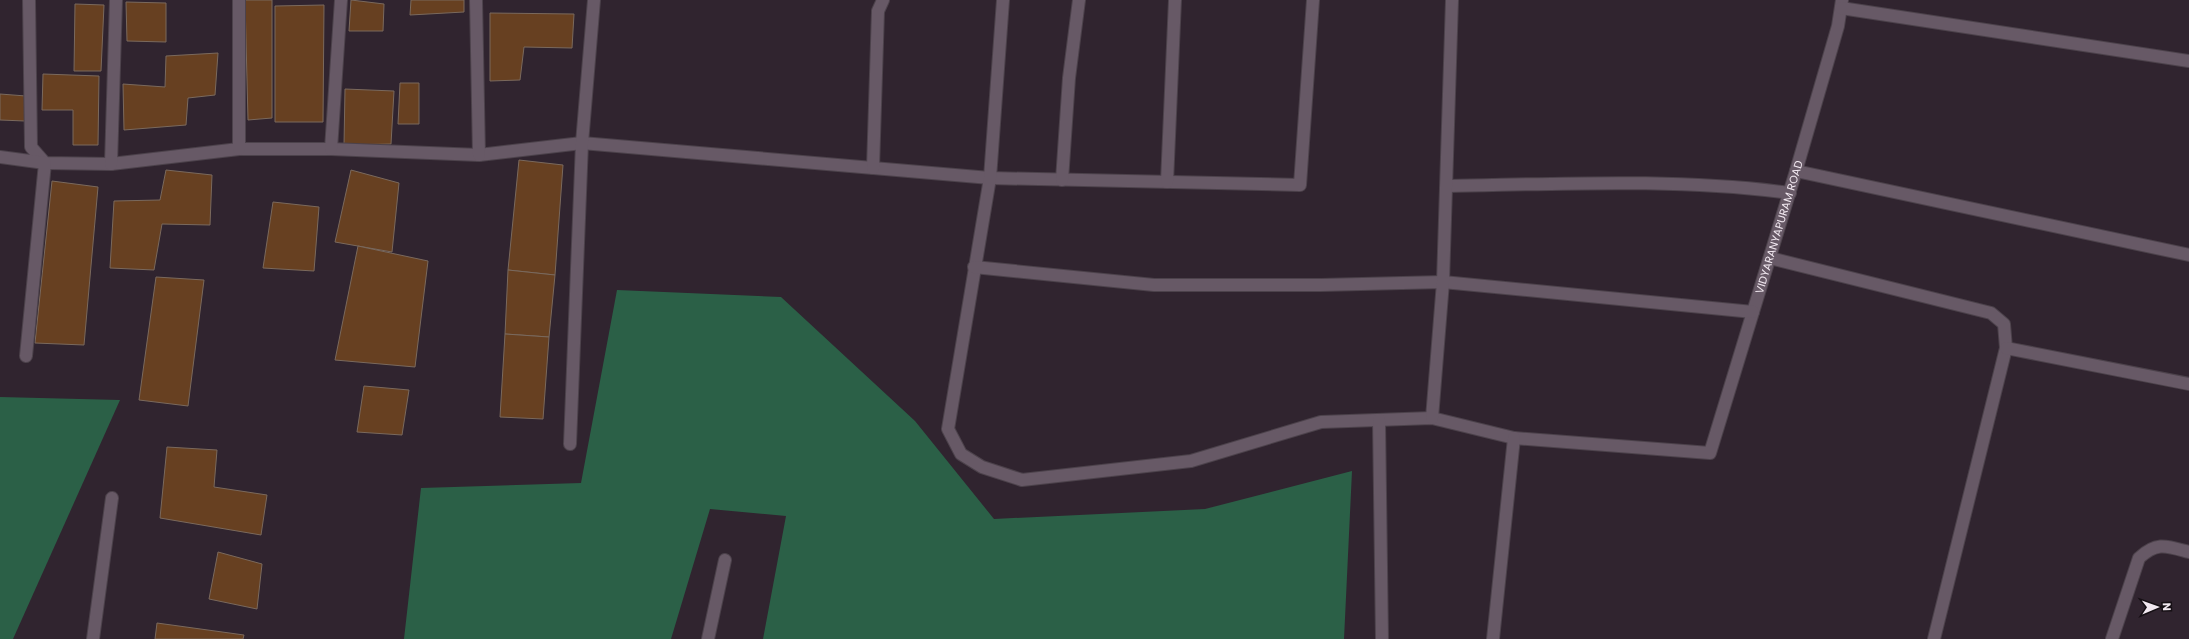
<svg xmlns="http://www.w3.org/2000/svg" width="2189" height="639" viewBox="0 0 2189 639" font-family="Poppins,sans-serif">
  <rect width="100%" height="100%" fill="#30242f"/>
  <g fill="#2b6047">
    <path d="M617,290L781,297L915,421L994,519L1205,509L1352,471L1344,639H763L786,516L710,509L671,639H404L421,488L581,483Z"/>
    <path d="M0,397L120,400L13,639H0Z"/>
  </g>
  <g fill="#674021" stroke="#7a695d">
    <path d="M245,0H272V118L248,120Z"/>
    <path d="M351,0L384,4L383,31H349Z"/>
    <path d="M411,0H464V12L410,15Z"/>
    <path d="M126,2L166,3V42L127,41Z"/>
    <path d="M75,4L104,5L101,71H74Z"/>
    <path d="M324,5L323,122H275V6Z"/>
    <path d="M490,13L574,14L572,48L524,47L520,80L490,81Z"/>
    <path d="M218,53L215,95L188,98L186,125L124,130L123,84L165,87L166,56Z"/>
    <path d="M43,74L99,76L98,145H73V110H42Z"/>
    <path d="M400,83H419V124H398Z"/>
    <path d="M345,89L394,91L391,144L344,145Z"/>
    <path d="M0,94L26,96L25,121L0,120Z"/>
    <path d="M519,160L563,165L555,275L508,270Z"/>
    <path d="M166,170L212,175L210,225L162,224L154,270L110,268L114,201L160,200Z"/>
    <path d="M351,170L399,183L392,252L335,242Z"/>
    <path d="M52,181L98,187L84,345L35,343Z"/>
    <path d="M273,202L319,207L314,271L263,268Z"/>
    <path d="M358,246L428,261L415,367L335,360Z"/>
    <path d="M508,270L555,275L549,337L505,334Z"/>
    <path d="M156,277L204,280L188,406L139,400Z"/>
    <path d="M505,334L549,337L543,419L500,417Z"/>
    <path d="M364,386L409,390L402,435L357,432Z"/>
    <path d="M167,447L217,450L214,487L267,495L261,535L160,518Z"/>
    <path d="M218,552L262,564L257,609L209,599Z"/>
    <path d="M157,623L244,635L243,639H155Z"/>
  </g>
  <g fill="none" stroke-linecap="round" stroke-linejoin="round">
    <defs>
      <g id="minor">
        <path d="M29,0L31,147L45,163L111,164L239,149H331L479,155L582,143L990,178L1300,185L1313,0"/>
        <path d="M239,0V149"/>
        <path d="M476,0L479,155"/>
        <path id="s1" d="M1003,0L990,178L948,429L961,454L982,467L1022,480L1191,461L1321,422L1432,418L1514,438L1710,453L1796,171L1838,26L1842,0"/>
        <path d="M1841,8L2189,61"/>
        <path d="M331,149L341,0"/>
        <path d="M0,157L45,163L26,356"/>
        <path d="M111,164L116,0"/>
        <path d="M873,168L878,11L883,0"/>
        <path d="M1796,171L2189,255"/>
        <path d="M1062,180L1069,78L1079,0"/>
        <path d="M1167,182L1175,0"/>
        <path d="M1447,186C1561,184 1676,178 1790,193"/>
        <path d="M1770,258L1991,313L2004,324L2006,348L1934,639"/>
        <path d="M974,267L1154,285H1321L1443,282L1753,312"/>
        <path d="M2006,348L2189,384"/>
        <path d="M1432,418L1443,282L1452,0"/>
        <path d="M1379,420L1382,639"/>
        <path d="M570,444L582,143L594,0"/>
        <path d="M93,639L112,498"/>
        <path d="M708,639L725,560"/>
        <path d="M1493,639L1514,438"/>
        <path d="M2112,639L2139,558C2157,541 2167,546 2189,552"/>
      </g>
    </defs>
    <use href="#minor" stroke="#4c424b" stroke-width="14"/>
    <use href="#minor" stroke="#675966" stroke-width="12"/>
  </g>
  <g text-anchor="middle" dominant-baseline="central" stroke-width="4" stroke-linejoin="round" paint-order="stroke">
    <g font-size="11" fill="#f2e9f1" stroke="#150f14">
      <text stroke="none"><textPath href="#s1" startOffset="1462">VIDYARANYAPURAM ROAD</textPath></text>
    </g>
  </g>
  <g transform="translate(2157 607) rotate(88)" stroke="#150f14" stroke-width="3" paint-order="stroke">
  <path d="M0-3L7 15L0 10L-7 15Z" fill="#f2e9f1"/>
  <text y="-6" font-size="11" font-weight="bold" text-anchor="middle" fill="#f2e9f1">N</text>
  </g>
</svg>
